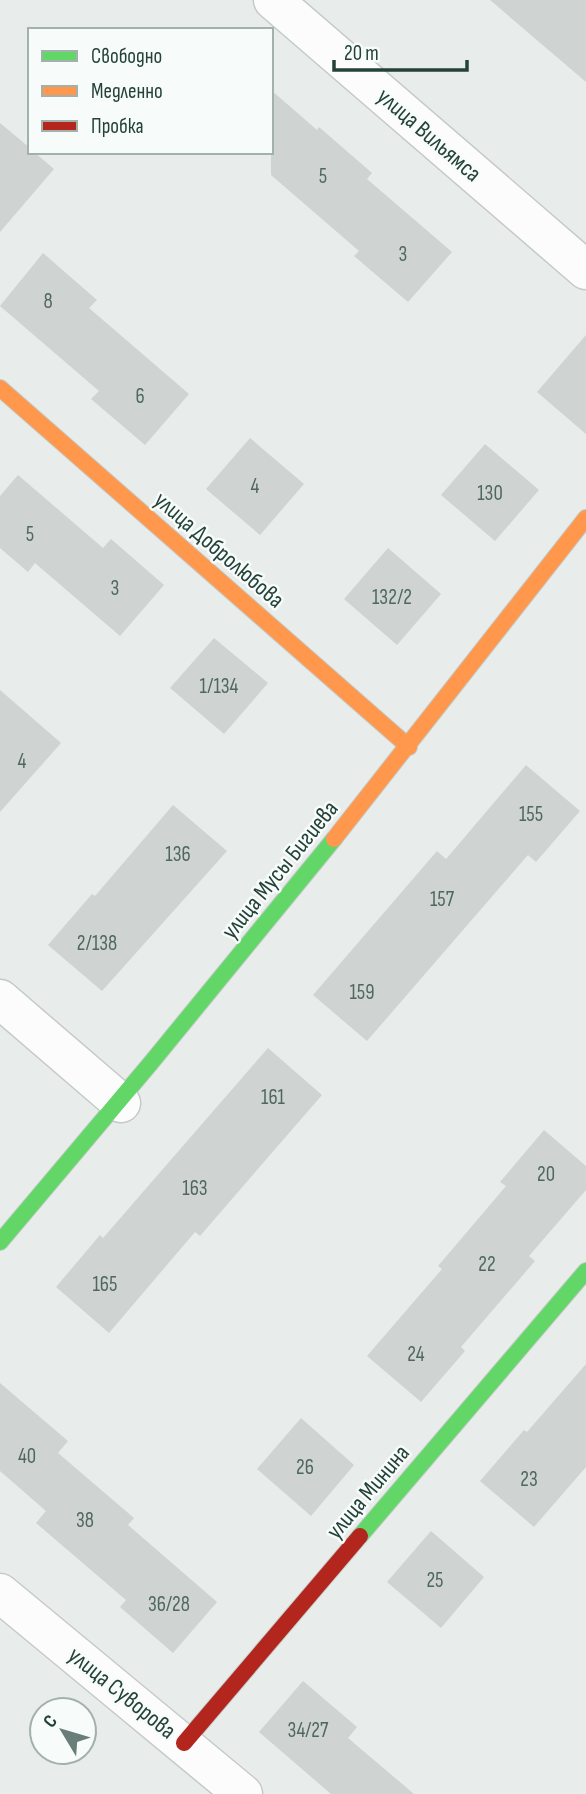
<svg xmlns="http://www.w3.org/2000/svg" width="586" height="1794" viewBox="0 0 586 1794" font-family="'Sofia Sans Condensed',sans-serif">
  <rect width="100%" height="100%" fill="#e8edeb"/>
  <g fill="#cfd4d2">
    <path d="M490,0H586V82Z"/>
    <path d="M271,90L317,130L319,127L372,173L367,179L452,252L408,302L354,256L359,251L271,175Z"/>
    <path d="M0,123L30,148V152H34L54,169L0,232Z"/>
    <path d="M43,253L97,300L89,308L189,394L145,445L91,399L99,391L0,306Z"/>
    <path d="M586,335V434L537,392Z"/>
    <path d="M250,438L304,484L260,535L206,489Z"/>
    <path d="M485,444L539,490L495,541L441,495Z"/>
    <path d="M18,475L103,548L111,539L164,585L120,636L35,563L28,572L0,548V496Z"/>
    <path d="M388,548L441,594L397,645L344,599Z"/>
    <path d="M214,638L268,683L224,734L170,688Z"/>
    <path d="M0,690L61,743L0,812Z"/>
    <path d="M526,765L580,811L536,862L528,855L367,1041L313,995L437,851L446,859Z"/>
    <path d="M173,805L227,851L102,991L48,945L92,894L95,896Z"/>
    <path d="M268,1048L322,1095L200,1236L195,1232L109,1333L56,1287L100,1235L103,1238Z"/>
    <path d="M544,1130L586,1166V1190L529,1256L535,1261L461,1347L465,1351L421,1402L367,1356L442,1269L438,1266L506,1186L500,1182Z"/>
    <path d="M586,1364V1467L534,1527L480,1481L524,1430L527,1432Z"/>
    <path d="M0,1383L68,1441L58,1453L134,1518L128,1525L217,1602L173,1653L120,1607L126,1600L36,1523L46,1511L0,1471Z"/>
    <path d="M301,1418L354,1465L311,1516L257,1469Z"/>
    <path d="M431,1531L484,1577L441,1628L387,1582Z"/>
    <path d="M303,1681L357,1727L348,1738L414,1794H331L259,1732Z"/>
  </g>
  <g fill="none" stroke-linecap="round" stroke-linejoin="round">
    <defs>
      <g id="street">
        <path d="M273,0L586,270"/>
        <path d="M0,999L121,1103"/>
        <path d="M0,1593L243,1794"/>
      </g>
      <g id="fast">
        <path d="M0,1242L150,1064L334,839"/>
        <path d="M360,1536L586,1271"/>
      </g>
      <g id="slow">
        <path d="M0,388L409,747"/>
        <path d="M334,839L586,518"/>
      </g>
      <path id="jam" d="M184,1743L360,1536"/>
    </defs>
    <use href="#street" stroke="#c5cac8" stroke-width="41"/>
    <use href="#fast" stroke="#c3cbc8" stroke-width="18"/>
    <use href="#slow" stroke="#c3cbc8" stroke-width="18"/>
    <use href="#jam" stroke="#c3cbc8" stroke-width="18"/>
    <use href="#street" stroke="#fcfcfc" stroke-width="38"/>
    <use href="#fast" stroke="#63d668" stroke-width="16"/>
    <use href="#slow" stroke="#ff974d" stroke-width="16"/>
    <use href="#jam" stroke="#b3261e" stroke-width="16"/>
  </g>
  <g text-anchor="middle" dominant-baseline="central" stroke-width="5" stroke-linejoin="round" paint-order="stroke">
    <g font-size="21" fill="#506761">
      <text x="323" y="176">5</text>
      <text x="403" y="254">3</text>
      <text x="48" y="301">8</text>
      <text x="140" y="396">6</text>
      <text x="255" y="486">4</text>
      <text x="490" y="493">130</text>
      <text x="30" y="534">5</text>
      <text x="115" y="588">3</text>
      <text x="392" y="597">132/2</text>
      <text x="219" y="686">1/134</text>
      <text x="22" y="761">4</text>
      <text x="531" y="814">155</text>
      <text x="178" y="854">136</text>
      <text x="442" y="899">157</text>
      <text x="97" y="943">2/138</text>
      <text x="362" y="992">159</text>
      <text x="273" y="1097">161</text>
      <text x="546" y="1174">20</text>
      <text x="195" y="1188">163</text>
      <text x="487" y="1264">22</text>
      <text x="105" y="1284">165</text>
      <text x="416" y="1354">24</text>
      <text x="27" y="1456">40</text>
      <text x="305" y="1467">26</text>
      <text x="529" y="1479">23</text>
      <text x="85" y="1520">38</text>
      <text x="435" y="1580">25</text>
      <text x="169" y="1604">36/28</text>
      <text x="308" y="1730">34/27</text>
    </g>
    <g font-size="24" fill="#24423a" stroke="#f7fbf9">
      <text transform="translate(429 135) rotate(41)">улица Вильямса</text>
      <text transform="translate(219 550) rotate(41)">улица Добролюбова</text>
      <text transform="translate(280 870) rotate(-51)">улица Мусы Бигиева</text>
      <text transform="translate(368 1492) rotate(-50)">улица Минина</text>
      <text transform="translate(122 1693) rotate(39)">улица Суворова</text>
    </g>
  </g>
  <rect x="28" y="28" width="245" height="126" fill="#f7fbf9" stroke="#a3b1ad" stroke-width="2"/>
  <rect x="42" y="51" width="35" height="10" fill="#63d668" stroke="#a3b1ad" stroke-width="2"/>
  <text x="91" y="63" font-size="21" fill="#24423a">Свободно</text>
  <rect x="42" y="86" width="35" height="10" fill="#ff974d" stroke="#a3b1ad" stroke-width="2"/>
  <text x="91" y="98" font-size="21" fill="#24423a">Медленно</text>
  <rect x="42" y="121" width="35" height="10" fill="#b3261e" stroke="#a3b1ad" stroke-width="2"/>
  <text x="91" y="133" font-size="21" fill="#24423a">Пробка</text>
  <g transform="translate(63 1731) rotate(308)"><circle r="33" fill="#f7fbf9" stroke="#a3b1ad" stroke-width="2"/>
  <path d="M0-5L12 26L0 18L-12 26Z" fill="#697e78"/>
  <text y="-10" font-size="19" font-weight="bold" text-anchor="middle" fill="#24423a">С</text>
  </g>
  <path d="M334 60v10h133v-10" fill="none" stroke="#24423a" stroke-width="3.5"/>
  <text x="344" y="60" font-size="21" fill="#24423a" stroke="#f7fbf9" stroke-width="5" paint-order="stroke">20 m</text>
</svg>
